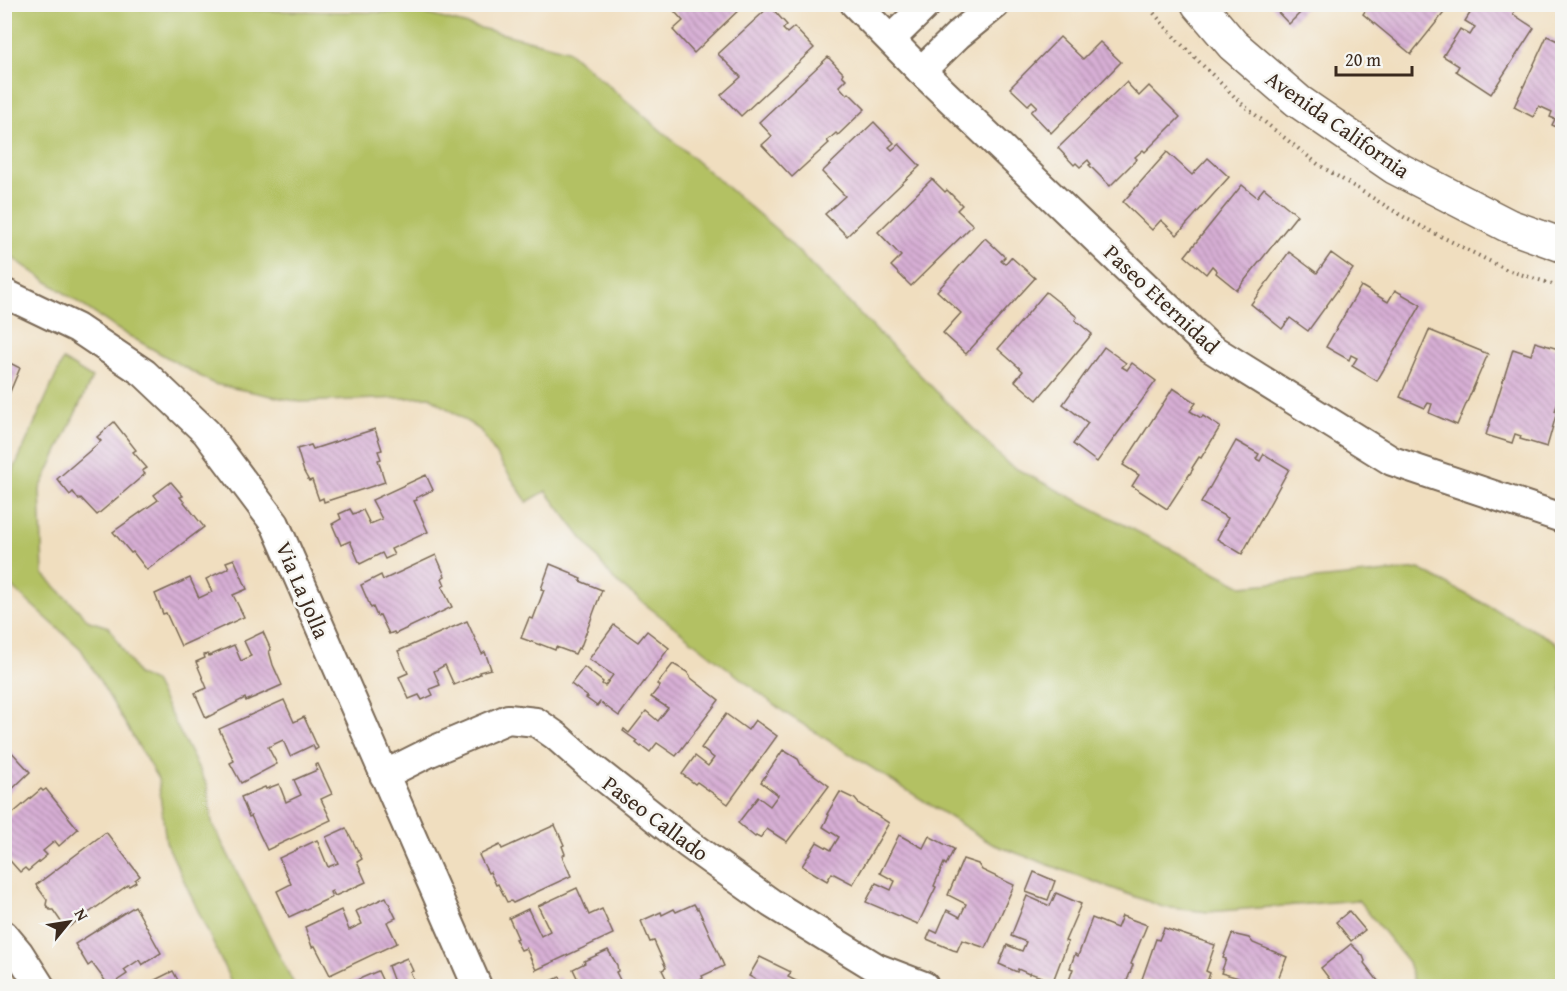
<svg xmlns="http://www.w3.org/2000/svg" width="1567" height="991" viewBox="0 0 1567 991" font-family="'Gentium Book Plus',serif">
  <defs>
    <pattern id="building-back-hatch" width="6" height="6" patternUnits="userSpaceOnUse" patternTransform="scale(1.5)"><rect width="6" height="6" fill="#d7afd5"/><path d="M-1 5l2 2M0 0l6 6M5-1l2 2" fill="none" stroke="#b08fac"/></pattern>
  </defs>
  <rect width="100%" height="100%" fill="#f6f6f2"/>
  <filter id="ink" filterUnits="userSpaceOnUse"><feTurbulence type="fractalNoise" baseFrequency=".0167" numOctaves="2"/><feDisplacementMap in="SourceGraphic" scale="12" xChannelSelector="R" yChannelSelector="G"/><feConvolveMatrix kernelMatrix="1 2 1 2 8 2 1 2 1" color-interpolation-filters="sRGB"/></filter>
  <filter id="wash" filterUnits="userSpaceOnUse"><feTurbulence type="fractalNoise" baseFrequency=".008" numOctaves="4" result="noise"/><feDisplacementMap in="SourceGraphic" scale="24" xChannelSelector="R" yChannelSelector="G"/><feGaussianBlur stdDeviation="1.35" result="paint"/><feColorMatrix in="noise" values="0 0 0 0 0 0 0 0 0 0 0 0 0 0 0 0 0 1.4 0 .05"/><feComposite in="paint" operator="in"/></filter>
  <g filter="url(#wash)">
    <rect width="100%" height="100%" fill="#f0debf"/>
    <g fill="#b3c163" stroke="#777640" stroke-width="1.5">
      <path d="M111,4L123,8L421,13L567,50L777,230L1009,465L1242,586L1419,569L1554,641L1562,650V986H1415L1408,962L1358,900L1208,912L1163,907L992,844L785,713L614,580L546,491L527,502L480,430L430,397L300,402L214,384L119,330L4,252L5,5Z"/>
      <path d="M63,360L92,378L40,489L43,574L89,621L109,627L138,675L154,682L207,785L212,823L295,986H233L166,842L158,779L81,649L5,581V489Z"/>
    </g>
    <g id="blocks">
      <g fill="url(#building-back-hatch)">
        <path d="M668,4H745L694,53L673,30L683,21Z"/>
        <path d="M1270,4H1305L1307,6L1289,24Z"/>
        <path d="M1370,4H1451L1411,54L1363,14Z"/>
        <path d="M1476,4H1503L1514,12L1513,14L1534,28L1491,94L1456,71L1459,66L1443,56L1460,29L1470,35L1475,27L1465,21Z"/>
        <path d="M770,6L787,25L783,29L787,33L794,27L814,48L741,116L721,95L741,77L718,54Z"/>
        <path d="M1547,36L1562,43V130L1552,125L1555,119L1550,117L1552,112L1539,106L1533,117L1514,107Z"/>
        <path d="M1060,37L1083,59L1100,42L1121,62L1051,133L1031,112L1037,106L1032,101L1028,105L1010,88Z"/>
        <path d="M828,57L843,73L842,75L846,79L839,86L847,95L849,93L865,109L838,135L836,133L827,141L829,143L792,177L762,145L772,136L759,122Z"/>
        <path d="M1126,82L1139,96L1149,86L1180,117L1145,152L1143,150L1135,157L1137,159L1110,186L1089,165L1091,164L1088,160L1080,167L1076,163L1074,165L1058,148Z"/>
        <path d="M874,122L894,143L889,147L892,150L899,144L920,166L847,236L825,214L845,196L822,172Z"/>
        <path d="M1167,152L1192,175L1208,158L1229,177L1177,235L1161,220L1152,230L1123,202Z"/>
        <path d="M932,179L945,192L947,190L962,205L957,210L973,225L911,286L891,266L901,256L878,232Z"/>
        <path d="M1242,185L1257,197L1264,188L1297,215L1237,290L1216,273L1217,271L1212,266L1206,274L1185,256Z"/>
        <path d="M985,238L1005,257L1001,261L1005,264L1011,257L1035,278L966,354L943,333L961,313L937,291Z"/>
        <path d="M1289,252L1317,273L1331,253L1353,269L1308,331L1290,318L1282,329L1251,304Z"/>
        <path d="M1361,286L1388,302L1395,290L1421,305L1377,381L1352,366L1357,358L1351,355L1349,360L1326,347Z"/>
        <path d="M1046,292L1077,317L1075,320L1092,334L1037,400L1015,381L1023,371L998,349Z"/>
        <path d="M1429,330L1488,354L1457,425L1429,413L1432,404L1428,403L1425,408L1400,397Z"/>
        <path d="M1535,342L1562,350V396L1561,400L1559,399L1555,411L1557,412L1547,447L1520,439L1521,436L1515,434L1512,443L1486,435L1513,349L1531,355Z"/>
        <path d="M1104,347L1126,363L1122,367L1127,370L1132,363L1156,381L1097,462L1073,444L1088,423L1063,404Z"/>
        <path d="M4,360L20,368L4,406Z"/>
        <path d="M1173,388L1196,403L1190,411L1201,418L1203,416L1220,427L1201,458L1199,457L1192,468L1193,469L1167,509L1132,486L1139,475L1123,465Z"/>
        <path d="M114,422L136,450L133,452L147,468L142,471L145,474L97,515L81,498L79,500L73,492L70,495L57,479L101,441L97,437Z"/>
        <path d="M375,429L382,450L378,451L381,459L378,460L385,482L324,502L323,498L319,500L312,480L309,481L304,472L297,449L311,445L313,449Z"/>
        <path d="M1236,441L1259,454L1256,459L1260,461L1264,454L1289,469L1242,554L1217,539L1228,518L1201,503Z"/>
        <path d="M426,475L433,490L416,498L417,500L414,501L428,532L391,549L394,555L385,559L382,553L360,564L350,541L341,545L332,524L341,519L339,514L350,509L353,514L363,510L370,524L382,519L372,500Z"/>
        <path d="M171,482L183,496L180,497L204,527L147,570L133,552L131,553L113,532L158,500L154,495Z"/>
        <path d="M436,555L445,576L442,578L445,585L442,587L452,607L395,634L394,632L389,634L380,615L377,616L373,607L371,608L361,585L381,575L383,580Z"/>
        <path d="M234,559L247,589L233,595L244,617L181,646L166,613L163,614L155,594L190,578L199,598L212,592L206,579L229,568L226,562Z"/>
        <path d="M550,564L572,573V575L581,579L580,581L602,590L580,649L578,648L575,654L556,647L555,650L540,644V645L521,638L529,618L533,619L544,590L541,589Z"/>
        <path d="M467,621L482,654L485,652L491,669L479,672L480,674L454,685L445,665L434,671L440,685L430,689L433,695L422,700L419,695L409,699L399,677L408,673L398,651Z"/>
        <path d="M614,625L638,642L647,631L669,648L619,716L600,702L597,706L586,698L588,697L571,684L584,667L603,682L602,684L605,686L613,675L589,659Z"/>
        <path d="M263,632L271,650L269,651L273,665L282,685L246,701L245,698L206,718L195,693L207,688L196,662L205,658L204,655L208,654L209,656L234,645L241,661L251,656L244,641Z"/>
        <path d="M673,664L687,672L691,678L719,700L676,756L657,743L650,752L642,746L641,747L636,743L637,741L623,731L624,729L629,733L646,711L658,721L668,708L651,697L660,686L657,684Z"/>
        <path d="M284,700L294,722L304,717L318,748L315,750L313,745L290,756L283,740L268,747L277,764L241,783L230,763L234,761L219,729Z"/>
        <path d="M726,714L748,730L755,720L777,736L728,804L697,782L695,784L682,774L695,756L708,766L714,758L701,748Z"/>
        <path d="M4,748L7,751L9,749L30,772L4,797Z"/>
        <path d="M783,750L798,759L801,765L829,786L787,842L767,829L760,838L756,836L755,837L738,823L758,797L770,806L778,795L761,782Z"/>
        <path d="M318,764L332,794L321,799L331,820L267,850L251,816L249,817L241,797L265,787L266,789L279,784L286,802L301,795L294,780L317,770L315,765Z"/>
        <path d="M41,789L43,791L46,789L78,829L59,846L55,841L43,851L47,855L28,871L25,868L20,872L4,854V821Z"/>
        <path d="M840,792L855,799L859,804L889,823L853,884L832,873L827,881L802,866L817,842L831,850L839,837L823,827L829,815L827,814Z"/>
        <path d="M555,825L564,845L562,846L565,854L562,856L571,876L513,903L511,901L507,902L498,884L496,885L490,872L488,873L479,855L500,845L502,849Z"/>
        <path d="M346,828L362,859L357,862L366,882L335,896L332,891L330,892L332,897L289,917L277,891L291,884L279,858L317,840L328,867L338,863L326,837Z"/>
        <path d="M106,832L140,876L135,880L136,882L129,886L128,885L66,929L53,910H50L46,905L47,900L36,885Z"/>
        <path d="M899,835L923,848L929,836L954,849L946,865L944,863L934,886L936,887L918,924L866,902L876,883L891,890L895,881L880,873Z"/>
        <path d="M963,859L978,864L982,870L1014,885L986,948L962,940L957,951L953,950L927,939L931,930L937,933L947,910L960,917L966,904L948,895Z"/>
        <path d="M1034,872L1055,881L1048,900L1026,892Z"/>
        <path d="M577,888L589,915L602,909L613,934L536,970L526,948L521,950L515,939L518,938L509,918L528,909L541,936L550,931L538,906Z"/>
        <path d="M1056,893L1081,904L1065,941L1068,942L1053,981L1030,973L1029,974L1018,969L1017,972L999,964L1007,945L1022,951L1026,942L1011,936L1027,896L1050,906Z"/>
        <path d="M386,897L396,918L387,922L397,943L330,975L315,946L312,947L305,927L341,910L349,930L362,924L356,911Z"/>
        <path d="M694,904L697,909L698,908L724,966L702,976L703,978L691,986H670L662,970L666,968L654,941L650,942L641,921L661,912L662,915L674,909L676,912Z"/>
        <path d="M135,906L161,953L142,965L139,960L124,970L127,974L109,986L92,963L88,966L75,944Z"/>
        <path d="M1349,911L1365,930L1351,941L1336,922Z"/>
        <path d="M1122,916L1147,925L1131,964L1133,965L1125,986H1067L1073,969L1070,968L1075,954L1078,956L1092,918L1117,928Z"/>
        <path d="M1164,928L1215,945L1206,971L1210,973L1206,985L1201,983L1200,986H1168L1163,985V986L1142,979L1156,939L1159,940Z"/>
        <path d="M1232,934L1249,938L1253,943L1287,957L1275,986H1236L1239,978L1221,973L1226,959L1223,958Z"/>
        <path d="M1351,944L1363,956L1365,961L1364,963L1382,986H1333L1334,985L1321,968Z"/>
        <path d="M608,950L617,965L618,971L616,972L623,986H581L573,969L585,963L584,961Z"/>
        <path d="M760,957L791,972L788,977L806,986H767L749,976Z"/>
        <path d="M407,958L413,971L410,972L417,986H343L378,971L385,986L394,982L388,966Z"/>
        <path d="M173,971L181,986H143Z"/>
        <path d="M560,977L565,986H540Z"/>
      </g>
    </g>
  </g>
  <g filter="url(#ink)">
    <use href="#blocks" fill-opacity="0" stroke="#7a6956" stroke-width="1.5"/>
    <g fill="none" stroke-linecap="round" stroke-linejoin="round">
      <defs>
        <g id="minor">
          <path d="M855,4L921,71L1209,347L1392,461L1562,518"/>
          <path d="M891,39L927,4"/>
          <path d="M921,71L958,35L996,4"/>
          <path d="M4,293L77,328L144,373L206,432L275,524L477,986"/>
          <path d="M384,775L430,752L508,719L536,722L556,736L591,767L687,843L771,903L877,968L924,986"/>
          <path d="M4,935L19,953L40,986"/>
        </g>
        <path id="tertiary" d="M1198,4L1233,45L1298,101L1394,167L1509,226L1562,245"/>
      </defs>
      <use href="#minor" stroke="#7a6956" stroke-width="32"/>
      <use href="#tertiary" stroke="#7a6956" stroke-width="36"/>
      <path stroke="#7a6956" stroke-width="4" stroke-dasharray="1.5 4.5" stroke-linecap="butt" d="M1146,4L1177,40L1243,105L1319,165L1407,219L1507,270L1562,287"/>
      <use href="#minor" stroke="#fff" stroke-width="28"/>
      <use href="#tertiary" stroke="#fff" stroke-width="33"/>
    </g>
  </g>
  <g text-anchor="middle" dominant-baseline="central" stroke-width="5" stroke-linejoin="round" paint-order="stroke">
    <g font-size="22" fill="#3b2a1e" stroke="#f6f6f2">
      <text transform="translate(1338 124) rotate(35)">Avenida California</text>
      <text transform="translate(1162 299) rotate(43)">Paseo Eternidad</text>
      <text transform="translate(303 590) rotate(67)">Via La Jolla</text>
      <text transform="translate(656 818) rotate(37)">Paseo Callado</text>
    </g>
  </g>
  <rect width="1567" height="991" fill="none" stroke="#f6f6f2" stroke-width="24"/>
  <g transform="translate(69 922) rotate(60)" stroke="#f6f6f2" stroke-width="4.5" paint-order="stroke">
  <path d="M0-4.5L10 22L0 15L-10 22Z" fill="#3b2a1e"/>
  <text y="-9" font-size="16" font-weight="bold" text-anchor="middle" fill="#3b2a1e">N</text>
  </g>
  <path d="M1336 66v9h76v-9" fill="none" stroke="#3b2a1e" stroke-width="3"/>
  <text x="1345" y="66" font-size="18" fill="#3b2a1e" stroke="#f6f6f2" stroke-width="4.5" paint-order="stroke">20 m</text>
</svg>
